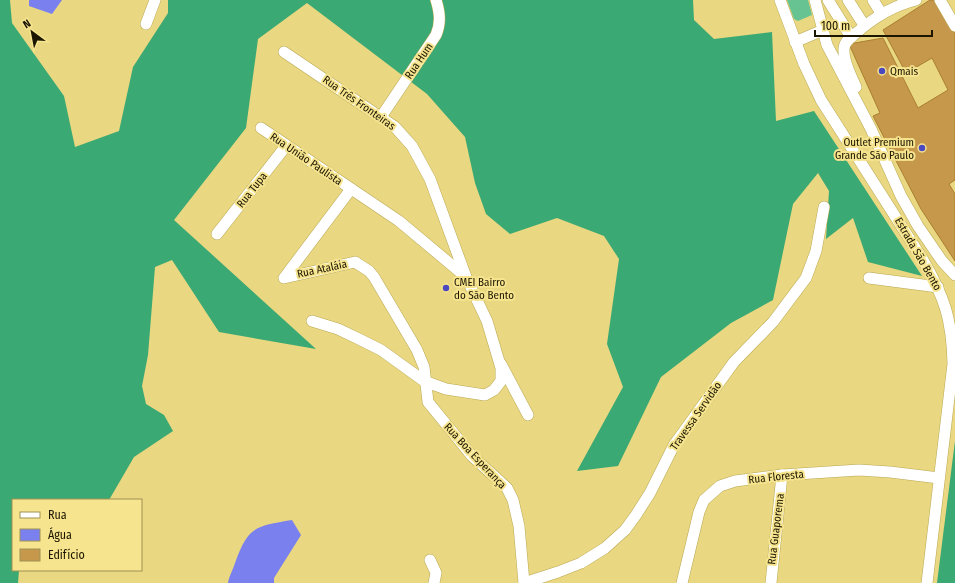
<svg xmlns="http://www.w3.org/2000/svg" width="955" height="583" viewBox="0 0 955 583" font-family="'Fira Sans Condensed',sans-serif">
  <rect width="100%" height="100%" fill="#e9d781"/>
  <path fill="#67c391" d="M787,0H808L812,15L798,21L794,19Z"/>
  <g fill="#3aa973">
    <path d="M0,0H10L12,23L64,96L75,147L119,131L133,67L168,13V0H693L694,20L714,39L772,32L776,121L814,111L922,276L868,262L853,218L826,239L829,191L818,173L793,204L773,300L731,323L661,377L618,466L577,471L623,387L607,344L619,259L604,236L557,218L510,234L486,214L475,183L465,137L427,94L307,3L258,39L246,128L174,220L316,349L219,332L172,260L155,267L148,355L142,386L146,404L164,415L173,431L134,457L109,500H13V570H19L18,583H0Z"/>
    <path d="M955,441V583H937Z"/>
  </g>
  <g fill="#7a81ef">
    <path d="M29,0H62L52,14L29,6Z"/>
    <path d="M292,520L301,535L274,578V583H228C229,576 233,570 235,563C248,527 255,526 292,520Z"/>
  </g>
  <path fill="#c5984c" stroke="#aa7e30" d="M930,0H935L955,32V180L949,184L955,194V261L921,209L873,116L880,113L849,44L883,38L918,108L948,90L932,58L906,73L883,30Z"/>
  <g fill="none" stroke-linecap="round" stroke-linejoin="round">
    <defs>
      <g id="minor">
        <path d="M780,0L804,64L821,100L923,260C945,298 952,320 953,364L927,583"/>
        <path d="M815,0L827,45L871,129L901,196L918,226L942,261L955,275"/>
        <path d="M828,0L851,37"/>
        <path d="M848,0L864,25"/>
        <path d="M873,0L881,13"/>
        <path d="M940,0L955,26"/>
        <path d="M146,24L155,0"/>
        <path d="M795,42L823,30"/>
        <path d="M284,52L395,127L412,146L430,179L466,277L487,321L501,368V381L494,390L485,395L446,389L424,381L381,350L359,339L338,329L312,321"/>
        <path d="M856,87C851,76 843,61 844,49C844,42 850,38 855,34C874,17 892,6 916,0"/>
        <path d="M381,117L436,35C441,23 440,13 436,0"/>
        <path d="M261,128L399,221L466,277"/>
        <path d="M351,189L284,278L355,262L369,271L374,277L417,350L424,367L428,402L472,456L507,488L513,500L519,526L524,583"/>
        <path d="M217,234L286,146"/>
        <path d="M869,278L938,287"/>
        <path d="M501,364L528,415"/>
        <path d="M430,560L436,573L434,583"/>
        <path d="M524,583L558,572L581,563L605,548L625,530L636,515L650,493L674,445L734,362L773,322L806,278L816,251L824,207"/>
        <path d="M682,583L699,512L704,500L720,486L735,481L782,475L859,470L890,472L939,478"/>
        <path d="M771,583L782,475"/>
      </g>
    </defs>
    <use href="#minor" stroke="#b9a852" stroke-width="12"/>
    <use href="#minor" stroke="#fff" stroke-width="11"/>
  </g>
  <g fill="#4c49c0" stroke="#f6e48e" stroke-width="1.5">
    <circle cx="882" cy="71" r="4"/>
    <circle cx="922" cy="148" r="4"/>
    <circle cx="446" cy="288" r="4"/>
  </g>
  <g text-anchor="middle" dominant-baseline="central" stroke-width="4" stroke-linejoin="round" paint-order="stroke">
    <g font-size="11" fill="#1c1600" stroke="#f6e48e">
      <text transform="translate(419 61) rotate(-56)">Rua Hum</text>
      <text transform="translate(359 103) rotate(35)">Rua Três Fronteiras</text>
      <text transform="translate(306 159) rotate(34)">Rua União Paulista</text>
      <text transform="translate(252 190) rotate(-52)">Rua Tupa</text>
      <text transform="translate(918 254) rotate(60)">Estrada São Bento</text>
      <text transform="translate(322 269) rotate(-12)">Rua Ataláia</text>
      <text transform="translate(696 416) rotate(-55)">Travessa Servidão</text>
      <text transform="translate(475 456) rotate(47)">Rua Boa Esperança</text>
      <text transform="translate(776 477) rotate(-6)">Rua Floresta</text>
      <text transform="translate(776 529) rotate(-83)">Rua Guaporema</text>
    </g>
    <g font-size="11" fill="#1c1600" stroke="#f6e48e" text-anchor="start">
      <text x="890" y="71">Qmais</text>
      <text x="914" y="142" text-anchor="end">Outlet Premium<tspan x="914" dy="13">Grande São Paulo</tspan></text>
      <text x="454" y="282">CMEI Bairro<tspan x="454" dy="13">do São Bento</tspan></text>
    </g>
  </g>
  <rect x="12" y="499" width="130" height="72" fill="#f6e48e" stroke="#9f9255"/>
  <rect x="20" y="512" width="20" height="6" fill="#ffffff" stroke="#9f9255"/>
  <text x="48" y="519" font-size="12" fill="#1c1600">Rua</text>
  <rect x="20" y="529" width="20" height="12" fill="#7a81ef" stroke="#9f9255"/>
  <text x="48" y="539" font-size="12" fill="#1c1600">Água</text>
  <rect x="20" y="549" width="20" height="12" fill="#c5984c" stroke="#9f9255"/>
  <text x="48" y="559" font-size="12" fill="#1c1600">Edifício</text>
  <g transform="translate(32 32) rotate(328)" stroke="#f6e48e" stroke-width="3" paint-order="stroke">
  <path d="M0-3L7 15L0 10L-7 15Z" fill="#1c1600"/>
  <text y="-6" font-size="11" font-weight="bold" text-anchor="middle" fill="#1c1600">N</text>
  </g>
  <path d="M815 30v6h117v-6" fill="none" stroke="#1c1600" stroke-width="2"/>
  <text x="821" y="30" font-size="12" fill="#1c1600" stroke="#f6e48e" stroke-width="3" paint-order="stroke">100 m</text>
</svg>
